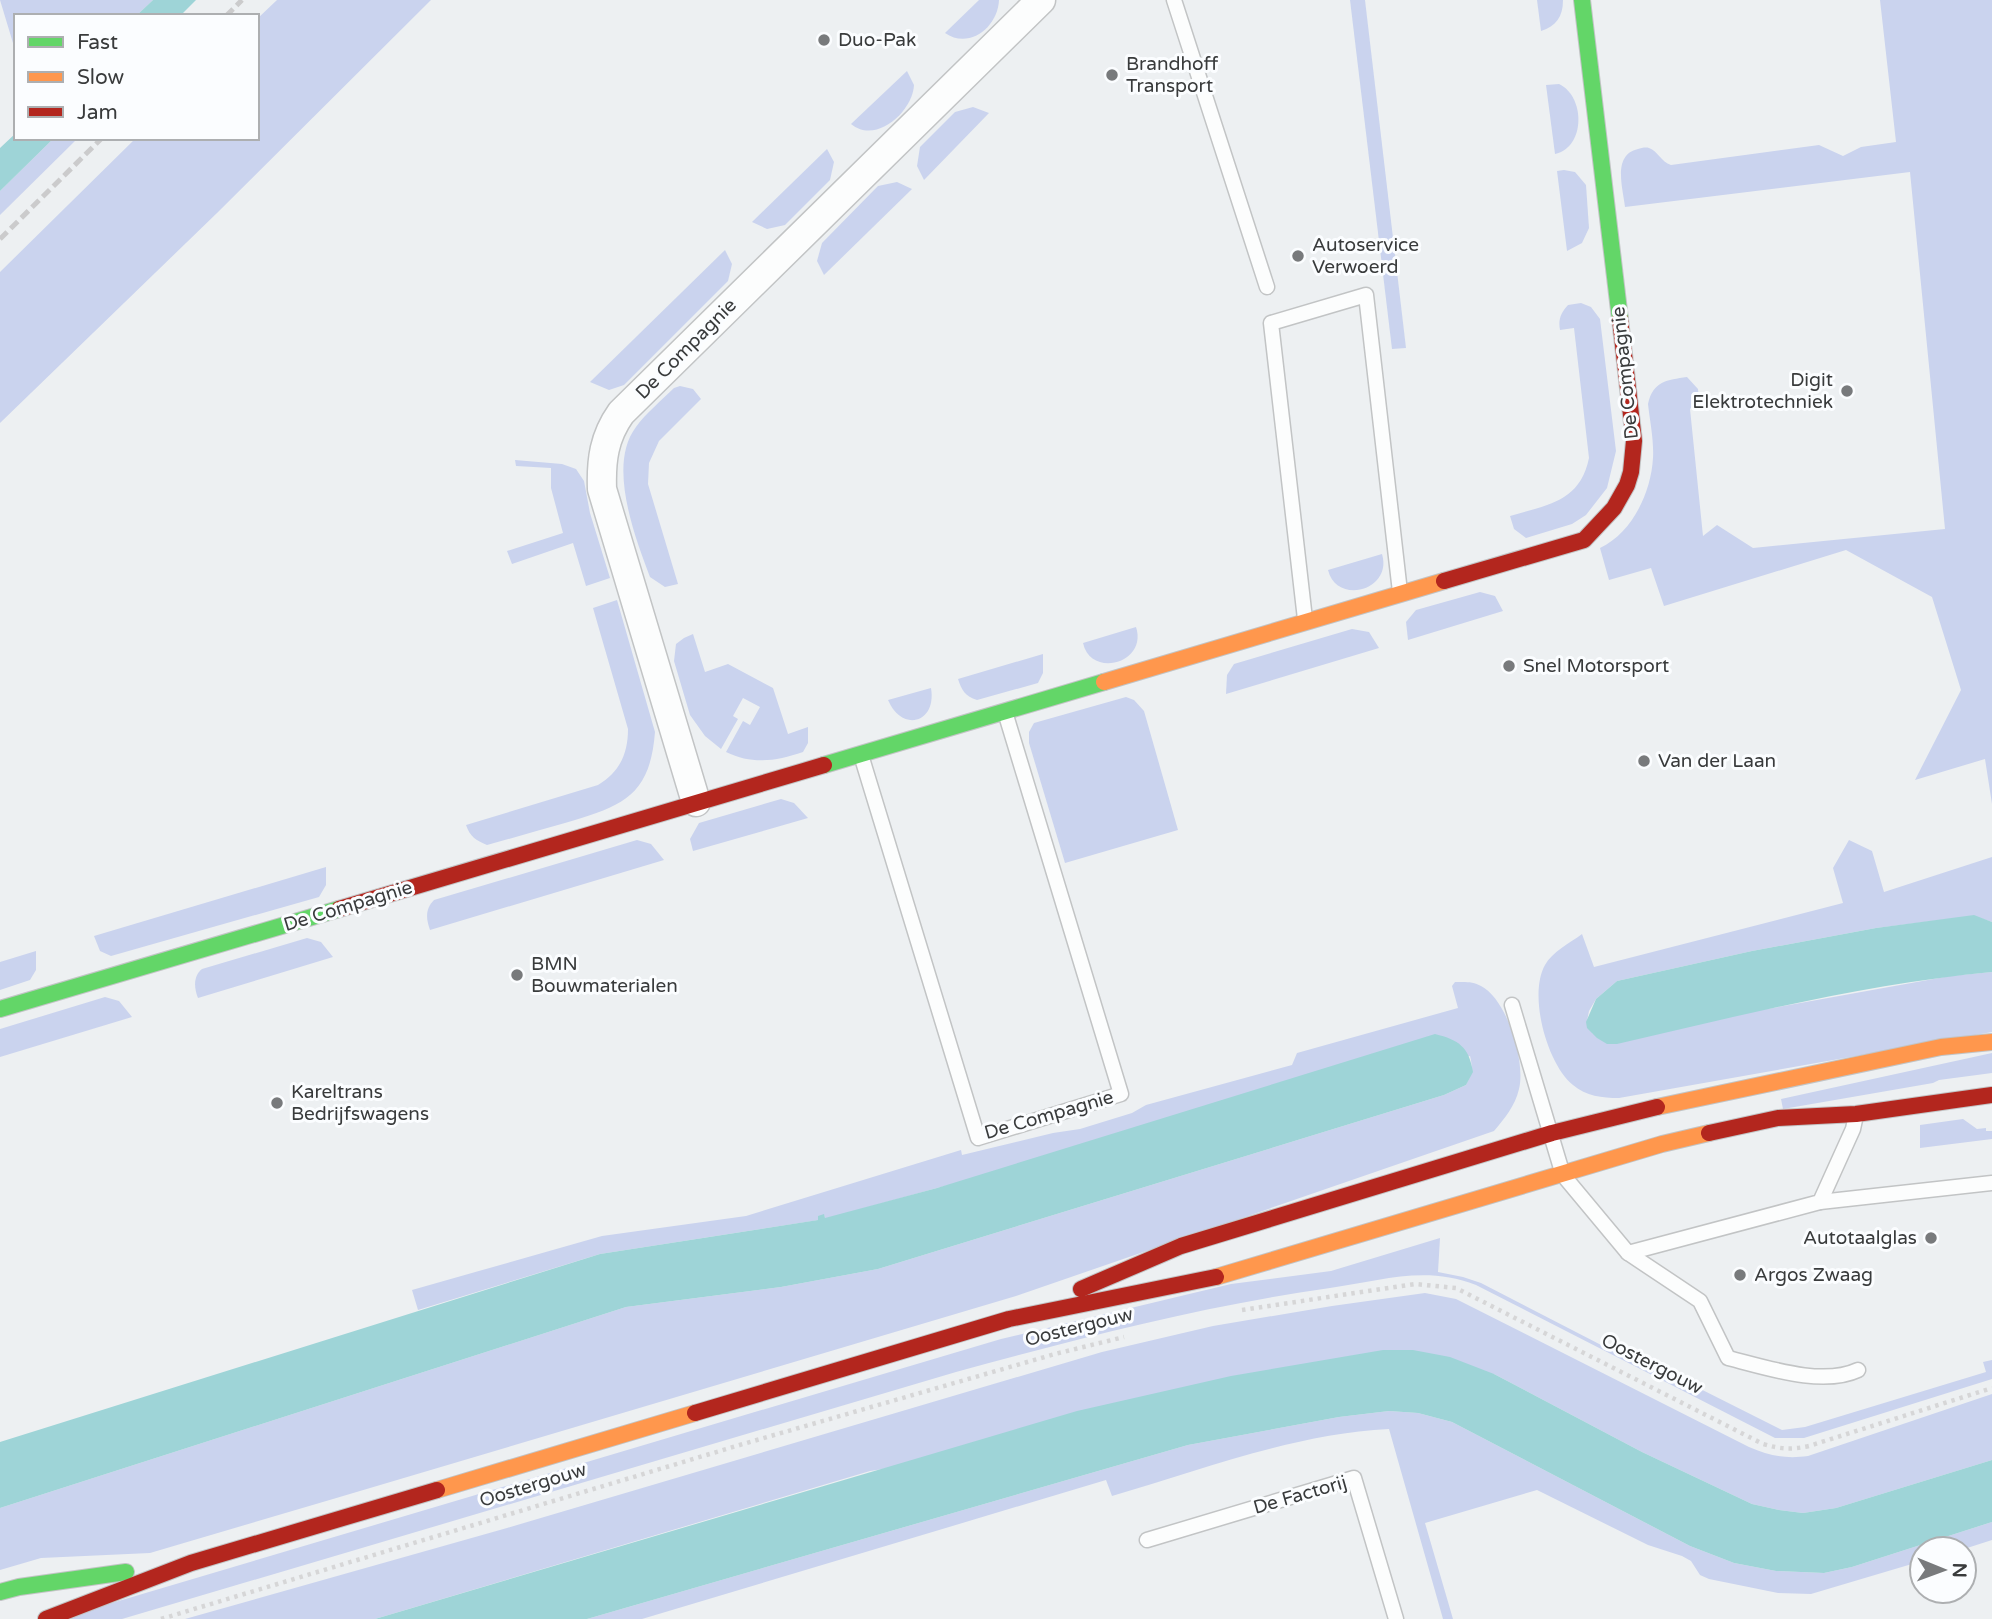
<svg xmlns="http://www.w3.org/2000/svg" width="1992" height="1619" viewBox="0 0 1992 1619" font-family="'Varela Round',sans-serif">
  <rect width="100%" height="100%" fill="#edf0f2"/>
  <g fill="#cad3ee">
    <path d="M0,0H153L136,16H16V53Z"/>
    <path d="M277,0H431L217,213L0,423V272L136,138H257V19Z"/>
    <path d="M979,0H999C998,27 969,50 945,33Z"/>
    <path d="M1350,0H1365L1406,348L1392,349Z"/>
    <path d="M1537,0H1563C1563,17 1556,26 1541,31Z"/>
    <path d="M1880,0H1992V804L1985,759L1915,780L1961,690L1932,597L1846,550L1664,606L1651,568L1609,580L1600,548C1632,533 1651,493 1653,458C1654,440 1650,422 1648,404C1653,381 1667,380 1687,377L1698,389L1699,399L1690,409L1703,536L1717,525L1753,548L1945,529L1910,172L1625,207C1623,188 1612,155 1638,149C1641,148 1646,147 1649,148C1658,151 1661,162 1671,165L1819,145L1843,156L1861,147L1896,142Z"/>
    <path d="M907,71L914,85C913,111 876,145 851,124Z"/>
    <path d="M1559,84C1585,96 1586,147 1555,154L1546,85Z"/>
    <path d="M973,107L989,113L924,180L917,166L920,147L955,112Z"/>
    <path d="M54,138H78L0,215V191Z"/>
    <path d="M827,149L834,162L830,180L785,225L767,229L752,222Z"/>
    <path d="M1564,170L1575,172L1586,185L1589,228L1582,243L1567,251L1557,171Z"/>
    <path d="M897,182L912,189L824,275L817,261L822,243L878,186Z"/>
    <path d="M725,250L732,264L728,281L624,385L609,390L590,382Z"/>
    <path d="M1581,303L1591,307L1600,319L1616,451L1607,488L1586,515L1572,524L1526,538L1514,529L1510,516C1547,505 1580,502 1589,458L1574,328L1560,330C1558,319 1561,313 1568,305Z"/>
    <path d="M680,386L693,389L701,399L659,441L649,463L648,484L678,584L665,587L650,577C635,537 607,465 636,427C646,413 661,401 674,388Z"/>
    <path d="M515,460L562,464L576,469L584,481L590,513L610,578L586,586L573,543L512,564L507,551L563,533L551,488V468L516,466Z"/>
    <path d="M1382,554C1393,590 1337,606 1328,570Z"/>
    <path d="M1480,592L1495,596L1503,611L1408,640L1406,622L1416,610Z"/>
    <path d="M617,600L655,732C650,797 622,806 565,823C539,830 513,838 487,845C476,840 470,837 466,825L598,785C620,772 628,753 628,729L593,608Z"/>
    <path d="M1136,627C1148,663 1091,679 1083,643Z"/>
    <path d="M1352,629L1369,632L1379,648L1226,694L1227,675L1234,664Z"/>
    <path d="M693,634L705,672L728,664L773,688L788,734L808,727V743L803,752C776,761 753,765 726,752L743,721L750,725L760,707L743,698L733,716L738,719L721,749L705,736L690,715L674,661L676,644L684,638Z"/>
    <path d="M1043,654V673L1038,683L977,700C965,696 962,691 958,679Z"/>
    <path d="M931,688C937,723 902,733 888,700Z"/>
    <path d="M1126,697L1134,700L1144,711L1178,830L1065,863L1029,743V732L1034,723Z"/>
    <path d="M781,799L794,803L808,818L693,851L690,839L699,823Z"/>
    <path d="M637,840L651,844L664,860L430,930C426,919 425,909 434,900Z"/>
    <path d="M1849,840L1872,851L1884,892L1992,857V922L1974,916L1876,928L1752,951L1617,981L1596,999L1589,1011L1587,1021L1593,1034L1773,1008L1950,976L1992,972V1032L1619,1098C1602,1098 1586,1096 1573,1085C1547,1064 1528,995 1545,965C1552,952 1570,943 1582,934L1594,967L1843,903L1833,868Z"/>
    <path d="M326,867V885L319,897L111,956L100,951L94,936Z"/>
    <path d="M307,938L321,942L333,957L198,998C194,988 193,976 202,969Z"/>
    <path d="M36,951V970L30,980L0,990V962Z"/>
    <path d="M1455,982C1464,982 1473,981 1481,986C1507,999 1526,1062 1519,1089C1515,1106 1505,1118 1494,1131L1016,1296L333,1499L150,1553L41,1558L0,1570V1508L626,1307L781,1287L878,1269L1444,1095L1466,1085C1472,1074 1473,1068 1470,1056L937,1188L825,1219L824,1215L819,1220L600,1254L418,1310L412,1290L602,1236L746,1216L961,1150L962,1155L1053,1133L1080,1129L1132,1113L1146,1105L1292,1065L1297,1053L1458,1008L1452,986Z"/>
    <path d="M105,997L119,1001L132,1017L0,1057V1029Z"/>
    <path d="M1992,1053V1073L1939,1080L1933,1083L1783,1109L1781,1099Z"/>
    <path d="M1963,1119L1977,1129L1986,1128V1131H1992V1139L1920,1148V1125Z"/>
    <path d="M1440,1238L1438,1272L1463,1277L1481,1283L1605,1347L1613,1345L1782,1430L1805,1427L1986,1372L1983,1362L1992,1360V1379L1804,1438H1775L1476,1285C1425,1265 1381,1281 1330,1288C1202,1306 1080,1338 956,1372L122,1619H58L1001,1339L1231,1284L1331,1271Z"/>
    <path d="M1425,1293L1456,1299L1749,1447C1770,1456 1786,1459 1808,1456L1992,1394V1460L1836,1508L1803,1513L1779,1510L1752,1504L1642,1452L1494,1374L870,1471L375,1619H185L507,1528L1102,1352L1213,1326L1332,1306Z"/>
    <path d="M1389,1411L1418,1413L1452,1422L1690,1546L1734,1563L1776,1571L1824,1573L1852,1567L1992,1522V1540L1964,1549H1922V1561L1811,1594L1778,1593L1709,1579L1700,1575L1691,1561L1682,1556L1648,1545L1537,1490L1425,1523L1453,1619H1443L1389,1429C1294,1434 1203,1469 1112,1496L1106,1480L642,1619H587L1188,1445L1339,1417Z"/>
  </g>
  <g fill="#9ed4d7">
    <path d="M153,0H196L180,16H136Z"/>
    <path d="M16,133V138H54L0,191V148Z"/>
    <path d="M1974,915L1992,922V972C1865,984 1741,1015 1617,1044H1607L1597,1038L1587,1028L1586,1022L1596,999L1617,981L1752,951L1876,928Z"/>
    <path d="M1435,1034C1459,1040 1469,1047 1473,1072L1466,1085L1444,1095L878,1269L781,1287L626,1307L0,1508V1442L600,1254L818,1220V1216L824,1214L825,1218L937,1188Z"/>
    <path d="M1383,1350H1413L1450,1357L1494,1374L1642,1452L1752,1504L1779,1510L1803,1513L1836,1508L1992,1460V1522L1852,1567L1824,1573L1776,1571L1734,1563L1690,1546L1452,1422L1418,1413L1389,1411L1339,1417L1188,1445L587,1619H375L1077,1411L1231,1376Z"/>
  </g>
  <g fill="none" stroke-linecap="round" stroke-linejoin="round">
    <defs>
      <g id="lane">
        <path d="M1174,0L1267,287"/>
        <path d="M1305,619L1271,323L1366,295L1400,592"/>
        <path d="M861,755L978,1138L1121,1094L1005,712"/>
        <path d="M1512,1005L1563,1175L1628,1253L1820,1202L1853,1129L1856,1115"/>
        <path d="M1820,1202L1992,1183"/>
        <path d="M1628,1253L1700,1301L1728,1358C1765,1367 1822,1387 1858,1370"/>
        <path d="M1147,1540L1354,1478L1396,1619"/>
      </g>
      <path id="street" d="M696,802L602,489C601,460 604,437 621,413L1041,0"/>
      <g id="fast">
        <path d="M1582,0L1620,319"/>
        <path d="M824,765L1104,682"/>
        <path d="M0,1009L339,909"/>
        <path d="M0,1592L19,1587L126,1572"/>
      </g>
      <g id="slow">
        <path d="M1104,682L1444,581"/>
        <path d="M1657,1107L1941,1047L1992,1042"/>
        <path d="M1216,1277L1662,1144L1709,1133"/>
        <path d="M437,1490L695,1413"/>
      </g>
      <g id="jam">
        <path d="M1444,581L1584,540L1614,508L1627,485L1631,472L1634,441L1620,319"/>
        <path d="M339,909L824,765"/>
        <path d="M1709,1133L1778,1118L1856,1114L1992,1095"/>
        <path d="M1081,1289L1181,1246L1552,1133L1657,1107"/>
        <path d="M695,1413L1009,1319L1216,1277"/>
        <path d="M46,1619L191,1563L437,1490"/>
      </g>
    </defs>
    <use href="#lane" stroke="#c2c4c5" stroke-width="17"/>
    <use href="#street" stroke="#c2c4c5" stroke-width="31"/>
    <use href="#fast" stroke="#c2c4c5" stroke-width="18"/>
    <use href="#slow" stroke="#c2c4c5" stroke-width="18"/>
    <use href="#jam" stroke="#c2c4c5" stroke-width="18"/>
    <g stroke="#d6d6d7" stroke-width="4.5" stroke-dasharray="3.5 5" stroke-linecap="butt">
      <path d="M1242,1310L1415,1284L1456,1288L1763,1444C1780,1449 1791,1450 1809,1446L1992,1388"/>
      <path d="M161,1619L743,1444L1055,1354L1124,1337"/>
    </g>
    <use href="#lane" stroke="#fcfdfd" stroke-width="14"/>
    <use href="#street" stroke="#fcfdfd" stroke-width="28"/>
    <use href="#fast" stroke="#63d668" stroke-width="16"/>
    <use href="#slow" stroke="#ff974d" stroke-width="16"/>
    <use href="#jam" stroke="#b3261e" stroke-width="16"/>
    <g stroke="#cbcbcc" stroke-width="5" stroke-dasharray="10 5" stroke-linecap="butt">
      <path d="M226,16L242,0"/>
      <path d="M0,239L102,138"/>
    </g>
  </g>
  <g fill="#787a7c" stroke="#fbfdff" stroke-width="2.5">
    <circle cx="824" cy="40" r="7"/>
    <circle cx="1112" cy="75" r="7"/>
    <circle cx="1298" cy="256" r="7"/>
    <circle cx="1847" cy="391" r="7"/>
    <circle cx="1509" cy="666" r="7"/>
    <circle cx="1644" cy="761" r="7"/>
    <circle cx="517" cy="975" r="7"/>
    <circle cx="277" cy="1103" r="7"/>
    <circle cx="1931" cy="1238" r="7"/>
    <circle cx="1740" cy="1275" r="7"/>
  </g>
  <g text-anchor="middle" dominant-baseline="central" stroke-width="6" stroke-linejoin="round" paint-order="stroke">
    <g font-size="19" fill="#393b3c" stroke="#fbfdff" text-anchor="start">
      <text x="838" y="40">Duo-Pak</text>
      <text x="1126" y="64">Brandhoff<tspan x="1126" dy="22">Transport</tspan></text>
      <text x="1312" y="245">Autoservice<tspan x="1312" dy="22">Verwoerd</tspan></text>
      <text x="1833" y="380" text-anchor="end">Digit<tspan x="1833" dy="22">Elektrotechniek</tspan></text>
      <text x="1523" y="666">Snel Motorsport</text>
      <text x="1658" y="761">Van der Laan</text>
      <text x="531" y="964">BMN<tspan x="531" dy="22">Bouwmaterialen</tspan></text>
      <text x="291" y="1092">Kareltrans<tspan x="291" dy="22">Bedrijfswagens</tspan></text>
      <text x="1917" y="1238" text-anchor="end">Autotaalglas</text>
      <text x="1754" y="1275">Argos Zwaag</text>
    </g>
    <g font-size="19" fill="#393b3c" stroke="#fbfdff">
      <text transform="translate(686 349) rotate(-45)">De Compagnie</text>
      <text transform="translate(1625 373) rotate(-96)">De Compagnie</text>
      <text transform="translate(348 906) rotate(-17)">De Compagnie</text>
      <text transform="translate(1049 1115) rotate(-16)">De Compagnie</text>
      <text transform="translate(1079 1327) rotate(-14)">Oostergouw</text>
      <text transform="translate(1652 1364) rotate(27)">Oostergouw</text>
      <text transform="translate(533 1485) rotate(-17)">Oostergouw</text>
      <text transform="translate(1300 1495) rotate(-16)">De Factorij</text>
    </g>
  </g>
  <rect x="14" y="14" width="245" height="126" fill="#fbfdff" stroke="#adafb1" stroke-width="2"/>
  <rect x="28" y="37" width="35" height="10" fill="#63d668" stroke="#adafb1" stroke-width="2"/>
  <text x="77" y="49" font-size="21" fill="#393b3c">Fast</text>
  <rect x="28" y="72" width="35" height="10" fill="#ff974d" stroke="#adafb1" stroke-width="2"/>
  <text x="77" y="84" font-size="21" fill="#393b3c">Slow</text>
  <rect x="28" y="107" width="35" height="10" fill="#b3261e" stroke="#adafb1" stroke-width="2"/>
  <text x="77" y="119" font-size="21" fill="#393b3c">Jam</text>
  <g transform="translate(1943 1570) rotate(91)"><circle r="33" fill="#fbfdff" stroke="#adafb1" stroke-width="2"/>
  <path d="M0-5L12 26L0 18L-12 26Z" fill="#787a7c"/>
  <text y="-10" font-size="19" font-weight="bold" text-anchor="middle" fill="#393b3c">N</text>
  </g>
</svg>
